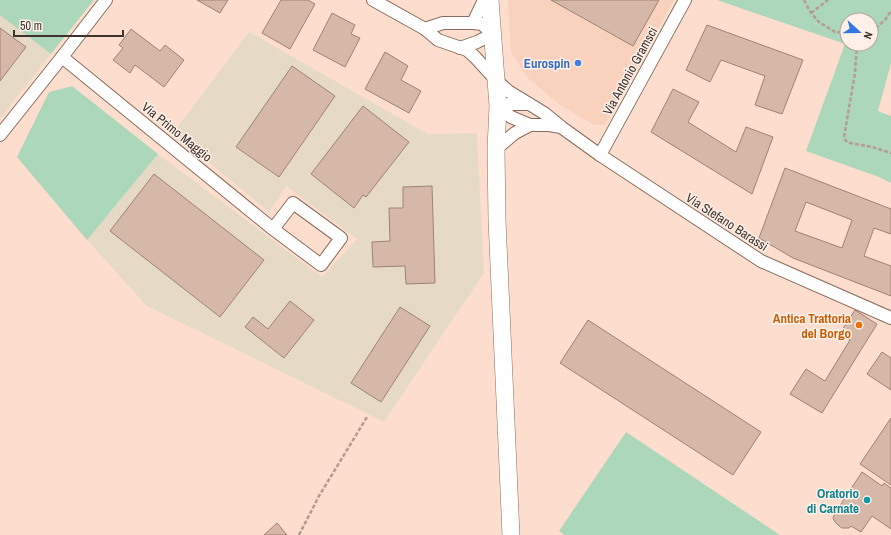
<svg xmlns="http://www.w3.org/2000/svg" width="891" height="535" viewBox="0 0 891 535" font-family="'Archivo Narrow',sans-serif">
  <rect width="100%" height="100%" fill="#fddece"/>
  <path fill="#f8d2bd" d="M508,0H674L605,125H594L560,105L528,78L511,53Z"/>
  <g fill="#e6dac6">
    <path d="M0,15L51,54L0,118Z"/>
    <path d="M249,32L428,134L477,133L484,273L384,422L147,306L87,240L158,154L322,277L357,239L286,186L269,212L173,133Z"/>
  </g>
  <g fill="#add7ba" fill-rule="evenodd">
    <path d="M0,0H94L51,54L0,15Z"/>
    <path d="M717,0H891V63L878,111L891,116V183L879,177L806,151L845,44ZM847,20H871V44H847Z"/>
    <path d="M72,86L158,154L87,240L17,157L49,92Z"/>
    <path d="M626,432L780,535H565L559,531Z"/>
  </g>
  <g fill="#d6b8a8" stroke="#9e8273" fill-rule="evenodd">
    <path d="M197,0H228L220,13Z"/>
    <path d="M281,0H308L315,4L290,49L262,33Z"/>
    <path d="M551,0H659L633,46Z"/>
    <path d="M332,13L355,25L351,34L360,38L345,67L313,50Z"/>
    <path d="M707,25L803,60L782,114L755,105L765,76L721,60L710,82L686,70Z"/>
    <path d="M0,28L26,47L0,81Z"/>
    <path d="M131,29L160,51L165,45L184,60L164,87L135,65L130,73L113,60L123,48L119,45Z"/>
    <path d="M385,52L408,66L401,80L421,91L409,113L365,89Z"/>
    <path d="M292,66L335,96L279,177L236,147Z"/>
    <path d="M673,89L699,102L688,122L736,152L746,127L773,137L752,194L651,132Z"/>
    <path d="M363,106L409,142L366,197L363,195L354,208L311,174Z"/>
    <path d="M785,168L891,209V234L874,228L864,256L891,266V296L793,258L759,238ZM806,202L852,220L842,248L795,231Z"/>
    <path d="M154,174L264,260L220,317L110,231Z"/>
    <path d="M432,186L435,283L406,284L405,266L373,267L372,242L390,241L389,208H403V187Z"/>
    <path d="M290,301L314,320L284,358L245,327L253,317L268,329Z"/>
    <path d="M400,307L430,326L381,402L351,383Z"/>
    <path d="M855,310L877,324L822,413L790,394L806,369L825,381L850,340L840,333Z"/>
    <path d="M588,320L761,432L733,475L560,363Z"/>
    <path d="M882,352L891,358V390L867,374Z"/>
    <path d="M891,418V485L860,464Z"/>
    <path d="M862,472L882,486L884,483L891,488V529L872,516L861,532L851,526L849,528H842L838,525L835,522L833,518L835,513Z"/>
    <path d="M277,523L287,535H264Z"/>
  </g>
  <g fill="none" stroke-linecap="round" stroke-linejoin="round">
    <defs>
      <g id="minor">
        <path d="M373,0L425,29L438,40L467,50L475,57L496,80L508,91L544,113L561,127L600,155L761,261L891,318"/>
        <path d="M473,23L484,0"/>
        <path d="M425,29L443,23H473L482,24L493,34L477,42L460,48"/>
        <path d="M62,57L273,229L321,265L341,238L293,203L273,229"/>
        <path d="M498,106L511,117L530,125H549L561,127"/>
        <path d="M498,106L509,104H529"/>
        <path d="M0,135L62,57L106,0"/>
        <path d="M496,149L515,133L530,125"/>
        <path d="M600,155L685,0"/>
      </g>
      <path id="secondary" d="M490,0L498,106L496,149L497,220L511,535"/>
    </defs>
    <use href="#minor" stroke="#896d5f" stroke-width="14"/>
    <use href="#secondary" stroke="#896d5f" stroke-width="18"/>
    <g stroke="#b49c90" stroke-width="2.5" stroke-dasharray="4 2" stroke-linecap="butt">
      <path d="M804,0L811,13L819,22L835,32L847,33"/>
      <path d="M811,13L828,0"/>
      <path d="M871,32L885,20L891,11"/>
      <path d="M857,44L855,73L844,137L846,141L850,143L872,147L891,153"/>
      <path d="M299,535L319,496L367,417"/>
    </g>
    <use href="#minor" stroke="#fff" stroke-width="12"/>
    <use href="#secondary" stroke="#fff" stroke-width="17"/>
  </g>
  <circle fill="#3f7fe0" stroke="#fdf0e9" stroke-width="1.5" cx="578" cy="63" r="4"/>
  <circle fill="#e8710a" stroke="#fdf0e9" stroke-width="1.5" cx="859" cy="325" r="4"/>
  <circle fill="#0f9aa8" stroke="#fdf0e9" stroke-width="1.5" cx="867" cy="500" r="4"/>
  <g text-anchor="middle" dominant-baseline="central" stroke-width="3" stroke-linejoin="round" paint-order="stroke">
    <g font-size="13" font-weight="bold" fill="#366cbe" stroke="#fdf0e9" text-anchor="end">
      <text x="570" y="63">Eurospin</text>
    </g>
    <g font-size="13" fill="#3f332d" stroke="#fdf0e9">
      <text transform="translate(630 71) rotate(-61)">Via Antonio Gramsci</text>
      <text transform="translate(177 132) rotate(39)">Via Primo Maggio</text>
      <text transform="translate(727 222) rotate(33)">Via Stefano Barassi</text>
    </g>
    <g font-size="13" font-weight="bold" fill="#c56008" stroke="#fdf0e9" text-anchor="end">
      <text x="851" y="318">Antica Trattoria<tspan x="851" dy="15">del Borgo</tspan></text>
    </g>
    <g font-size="13" font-weight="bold" fill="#0d838f" stroke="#fdf0e9" text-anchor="end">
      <text x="859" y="493">Oratorio<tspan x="859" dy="15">di Carnate</tspan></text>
    </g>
  </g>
  <g transform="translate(859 32) rotate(111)"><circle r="19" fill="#fdf0e9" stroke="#b1a49e"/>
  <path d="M0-3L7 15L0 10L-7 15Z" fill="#3376e3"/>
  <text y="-6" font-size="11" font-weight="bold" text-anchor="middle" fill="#3f332d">N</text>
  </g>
  <path d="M14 30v6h109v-6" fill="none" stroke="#3f332d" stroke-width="2"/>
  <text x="20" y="30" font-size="12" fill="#3f332d" stroke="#fdf0e9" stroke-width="3" paint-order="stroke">50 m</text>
</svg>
